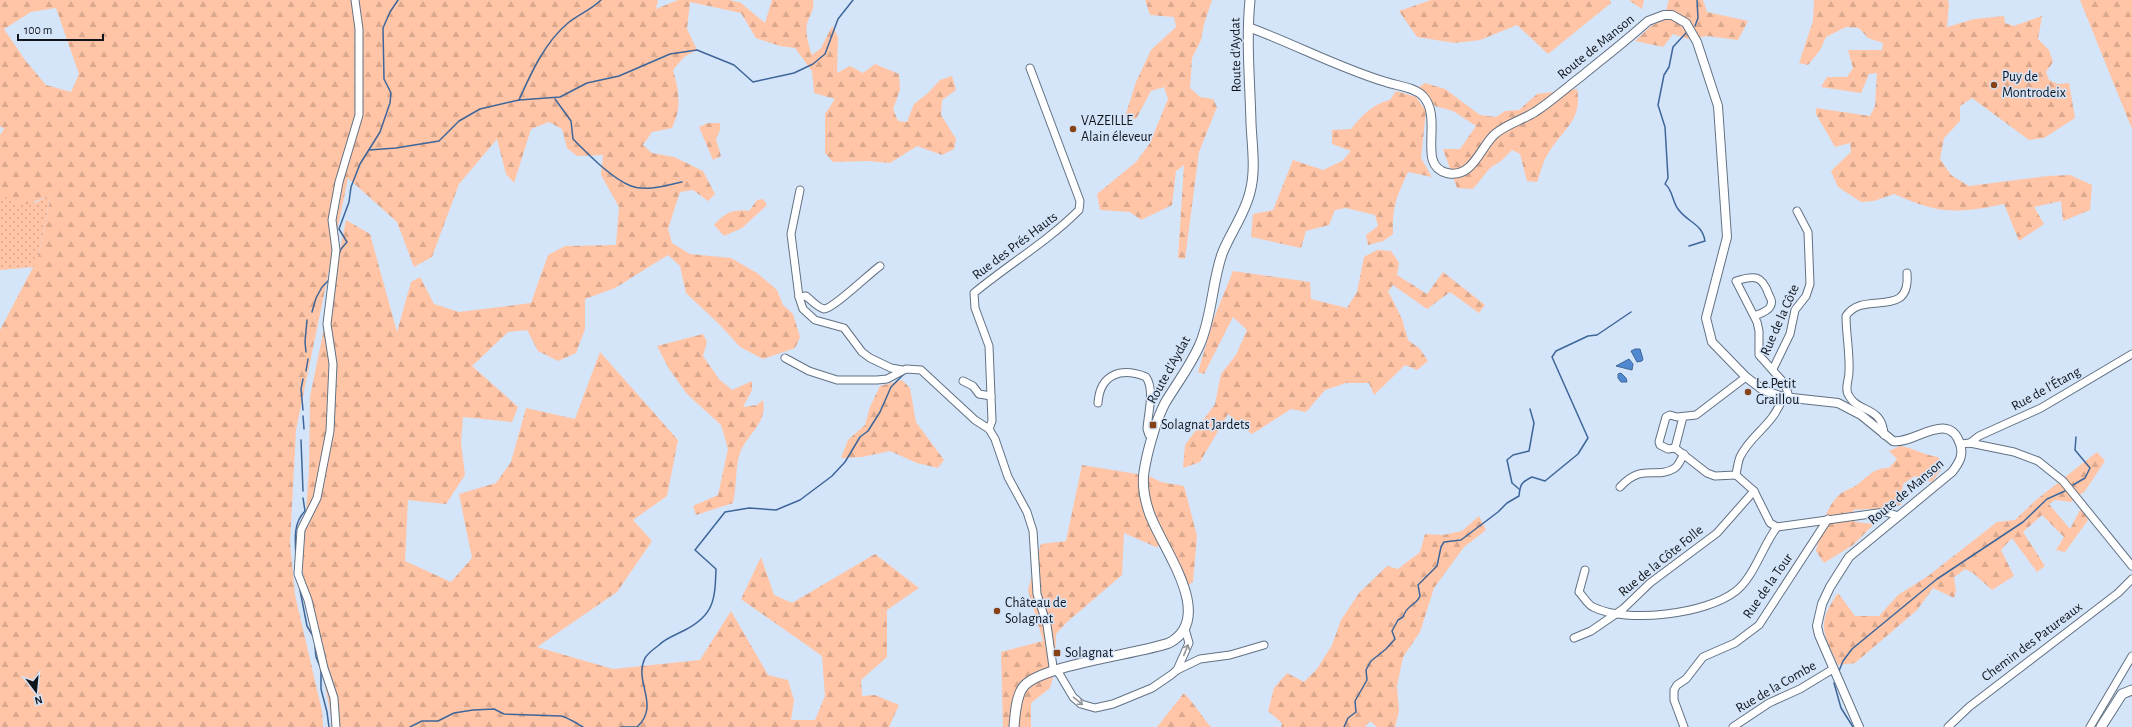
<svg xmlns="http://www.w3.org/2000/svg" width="2132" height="727" viewBox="0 0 2132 727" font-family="'Alegreya Sans',sans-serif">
  <defs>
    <pattern id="grass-dots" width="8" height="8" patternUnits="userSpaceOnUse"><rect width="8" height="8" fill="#ffc5a6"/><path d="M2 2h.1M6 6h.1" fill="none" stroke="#daa88e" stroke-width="1.8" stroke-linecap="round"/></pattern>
    <pattern id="forest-firs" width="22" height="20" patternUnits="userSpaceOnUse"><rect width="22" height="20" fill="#ffc5a6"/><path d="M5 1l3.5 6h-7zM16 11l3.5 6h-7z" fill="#daa88e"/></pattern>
  </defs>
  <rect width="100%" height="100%" fill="#d4e4f9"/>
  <path fill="url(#grass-dots)" d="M0,180L35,203L51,194L38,258L34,267L0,270Z"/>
  <g fill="url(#forest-firs)" fill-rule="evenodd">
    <path d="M0,0H658L656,9L678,0H730L741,3L765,23L772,0H813C815,10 809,15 807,24C805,34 809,46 812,55L821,48L832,26L838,37L837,73L850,66L863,73L875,64L899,74L900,90L893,109L898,121L907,122L914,104L928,93L940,80L952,76L956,90L942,100L941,115L956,139L954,149L942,155L917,146L890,163L868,161L833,162L825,153V114L835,99L814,93L812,71L795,48L780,46L756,38L741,13L690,2L687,29L697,50L684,57L673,70C679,91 682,108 672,128L652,132L643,145L652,153L674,157L703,171L715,194L708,201L693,190L680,192L668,229L672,243L690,254L731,258L757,273L777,290L783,305L793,314L800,337L795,348L763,359L740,347L720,325L686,293L680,266L668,255L615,288L585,299V329L576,353L558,361L538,351L527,330L508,332L472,366L518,407L512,422L463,417L461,443L465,475L446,504L408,500L405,561L451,582L472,558L459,494L496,483L511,462L526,408L575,419L600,352L678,440L667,496L633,520L652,541L617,592L537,647L613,669L700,660L731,611L768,675L788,680L794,700L791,720H815L825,696L822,656L741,599L761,557L774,595L792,603L875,554L919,588L887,610V657L861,680L862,696L875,695L899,705L889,727H331V716L302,568L309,470L310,397L346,220L370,234L397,332L411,282L420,277L434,304L459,312L531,303L548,255L565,246L616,245L619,207L601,175L603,155L577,156L567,148L562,129L549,122L531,129L514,183L506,174L497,139L459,184L432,257L414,267L397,222L348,178L296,430L290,543L295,595L322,711L323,727H0V330L38,258L51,195C23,205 29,210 0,194V135L4,129L0,126ZM56,8L79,74L71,92L46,85L25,60L4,29L31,12Z"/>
    <path d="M1145,0H1212L1204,24L1201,40L1192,58L1190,88L1200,97L1213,99L1217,107L1199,152L1185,259L1178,258L1184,165L1176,171L1172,205L1141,220L1130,212L1100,210L1097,194L1136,162L1150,143L1168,99L1164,87L1151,91L1136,119L1125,117L1136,82L1151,50L1176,27L1174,17L1150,15Z"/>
    <path d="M1431,0H1610L1611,3L1548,54L1517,25L1480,40L1455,43L1417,37L1399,11Z"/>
    <path d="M1644,0L1642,9L1630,1V0Z"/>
    <path d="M1669,0H1703L1707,12L1748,21L1738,40L1707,36L1688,39L1673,34L1663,47L1635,41L1651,26L1663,20Z"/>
    <path d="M1814,0H1948L1949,4L1947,27L1974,19L2004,16L2005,23L2014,26L2042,16L2038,39L2049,50L2053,62L2046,72L2049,80L2057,84L2069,83L2075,118L2044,138L2029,140L1972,98L1960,106V121L1944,138L1940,159L1951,175L1969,186L2048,176L2070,175L2092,185L2090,210L2063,221L2061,201L2034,207L2044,224L2019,241L2004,204C1957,214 1939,214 1894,194L1874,201L1861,202L1838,187L1831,171L1851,152L1850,143L1835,147L1816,114V108L1870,116L1875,106L1877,73L1869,74L1861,93L1821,87L1827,77H1847L1853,68L1848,50H1882L1883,43L1868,38L1859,28L1846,27L1826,37L1820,50L1808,65L1799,63L1813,21Z"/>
    <path d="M2080,0H2132V129Z"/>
    <path d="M1425,83L1445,89L1480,115L1496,117L1505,111L1519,110L1537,94L1577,89C1583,119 1563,129 1549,152C1543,160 1541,172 1537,182L1527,181L1520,154L1512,150L1501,161L1490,168L1473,189L1457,188L1443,149H1460L1476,126L1453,111L1435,106L1419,87Z"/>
    <path d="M1396,91L1416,97L1426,111L1421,158L1432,177L1408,172C1397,196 1392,206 1393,234L1383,241L1368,245L1366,235L1378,226L1375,215L1346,208L1335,210L1329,225L1306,231L1301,248L1251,237L1253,214L1273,210L1293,160L1323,170L1342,161L1351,151L1332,144V130L1351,129C1362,115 1373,104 1390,100Z"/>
    <path d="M708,123H720V130L716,139L721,156L713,160L699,127Z"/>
    <path d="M763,199L767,205L742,228L724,236L714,225C725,213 731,209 749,211L757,200Z"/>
    <path d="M1377,250L1391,251L1399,263L1397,275L1427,294L1443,272L1485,305L1479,313L1450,292L1427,309L1393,285L1388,291L1402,319L1408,340L1420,349L1428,361L1417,370L1405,365L1374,395L1369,383H1346L1325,390L1306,412L1291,409L1252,434L1228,414L1200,462L1183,468L1185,445L1215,404L1221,374L1236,355L1247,330L1233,317L1204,374L1198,372L1214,318L1233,271L1310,282L1311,299L1347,308L1357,292L1364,257Z"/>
    <path d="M703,334L707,342L703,356L719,379L732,390L752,381V390L743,407L757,405L763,400C768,423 747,434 740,453C735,466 737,487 733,503L696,515L693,506L718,495L728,449L721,425L687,394L669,369L657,346Z"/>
    <path d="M902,380L910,388L916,422L944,460L938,468L917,463L890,451L862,457L841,458L848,440L865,425L870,407L880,386Z"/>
    <path d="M1900,446C1913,448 1924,455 1938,457L1943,467L1932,482L1915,476L1903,484L1901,505L1886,508L1853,510L1855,522L1874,524L1853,545L1824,563L1816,551C1821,531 1824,509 1839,495C1844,490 1852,489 1858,484C1868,476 1875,467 1889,468L1897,459L1889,451Z"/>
    <path d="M2097,452L2105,461L2085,491L2071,502L2055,500L2049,504L2070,529L2081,508L2088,520L2065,552L2056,550L2064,537L2042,515L2023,532L2045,566L2037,572L2012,538L2001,550L2014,576L1992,590L1973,573L1965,569L1954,577L1956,591L1954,598L1933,588L1917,610L1855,663L1838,665C1823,633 1816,624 1838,593L1855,616H1879L1898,595L1928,576L1997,522L2015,520L2036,500Z"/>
    <path d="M1082,465L1149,476L1161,482L1184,486L1197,536L1193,582L1187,586L1168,545L1156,547L1124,533L1122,575L1067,622L1056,634L1055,670L1050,688L1031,703V727H1003L1001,652L1043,641L1028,590L1041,544L1066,541Z"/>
    <path d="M1479,516L1486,530L1464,547L1434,588L1420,632L1403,657L1397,686L1399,711L1395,727H1377L1370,721L1365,727H1281L1282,723L1268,711L1274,688L1287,673L1304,682L1317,669L1332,645L1341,620L1359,593L1387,566L1398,569L1420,552L1425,534L1443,535L1462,531Z"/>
    <path d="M1184,693C1195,704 1201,716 1211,727H1157Z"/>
  </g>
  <g fill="#5189d0" stroke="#3e669a">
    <path d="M1635,349H1640L1643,359L1642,361L1637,362L1631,351Z"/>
    <path d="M1629,359L1633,364L1632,370L1616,366Z"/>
    <path d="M1621,373L1626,378L1627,382H1621L1618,378V374Z"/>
  </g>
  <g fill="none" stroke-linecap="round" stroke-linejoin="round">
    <g stroke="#3e669a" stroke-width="1.5">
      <path d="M1695,26L1698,18L1697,0"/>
      <path d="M1686,33L1673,47L1669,67L1664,75L1658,105L1665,127L1668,178L1665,184C1673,190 1672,201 1678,209C1688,223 1702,223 1705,241L1689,246"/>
      <path d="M555,99L571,121L573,139C588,154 611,178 631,186C646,192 667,185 682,182"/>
      <path d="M519,100C531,73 545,42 568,23C579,14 591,10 601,0"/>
      <path d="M369,150L396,148L439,141L459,121L480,109L519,100L560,97L587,83L619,76L670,54L697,50L734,65L753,82L794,73L813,64L825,54L838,19L853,0"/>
      <path d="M338,257L341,249L347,242L339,229L349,202L351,187L360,164L380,132L390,103L391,93L384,79L383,28L390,12L398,0"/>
      <path d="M312,312L316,298L322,287L330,279"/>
      <path d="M306,352L305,342L307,320"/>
      <path d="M306,371L308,359"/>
      <path d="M303,410L301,389L303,379"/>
      <path d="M303,416L304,429"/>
      <path d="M301,440L303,491"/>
      <path d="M2073,485L2085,478L2090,468L2075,450L2076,437"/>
      <path d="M1519,489L1512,483L1507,460L1513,455L1529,451L1534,423L1530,409"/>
      <path d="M296,556C295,540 293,523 305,511L303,498"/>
      <path d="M300,590L307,626L313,636"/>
      <path d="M315,647L316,657L321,669V689L327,712L329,727"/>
      <path d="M1839,671L1843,661L1852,649L1937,579L2023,522L2047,499L2065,491"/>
      <path d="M1834,683L1841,708L1853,727"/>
      <path d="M410,727L422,721H438L454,713L473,710L494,709L504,714L561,716C569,718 576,723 583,727"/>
      <path d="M621,727H637C661,705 633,682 645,658C648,653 654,649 659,645C666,638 676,635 685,630C714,615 715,600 716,569L695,550L725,512L749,508L776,510L800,500L832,476L845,462L860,437L868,431L880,412L891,387L904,374"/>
      <path d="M1344,727L1348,718L1356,712L1355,701L1367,680L1366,670L1371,661L1386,649L1395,639L1392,631L1398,620L1403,617C1407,604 1416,606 1420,596L1418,585L1437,566L1441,547L1444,542L1461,540L1498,512L1507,503L1519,496C1520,485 1521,482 1532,477L1545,481L1578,454L1588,438L1552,357L1556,351L1588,336L1597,335L1631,312"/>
    </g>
    <defs>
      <g id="minor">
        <path d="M800,190L791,234L799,297L803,309L815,320L844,328L862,352L870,358L891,368L902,370"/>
        <path d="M799,297L806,296C811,300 818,308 824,309C833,309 870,273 880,266"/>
        <path d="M1754,316C1759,314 1767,312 1770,307C1773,302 1771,299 1769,295C1762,275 1755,275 1736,281L1757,322L1759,331V355L1785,384L1789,397"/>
        <path d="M785,358L809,371L837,380H877L887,379L906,369L921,370L975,420L989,429L995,439L1008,477L1027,512L1033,531L1037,594L1047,625L1053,667L1060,675L1073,697L1081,704L1095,708L1113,704L1152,688L1171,675L1177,670L1189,643L1185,629"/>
        <path d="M1773,369L1790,334L1795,310L1806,296L1810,284L1808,232L1797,211"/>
        <path d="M963,381L973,386L979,394L991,396"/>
        <path d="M1098,403C1100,374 1121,367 1146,377C1155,390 1148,413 1147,429L1149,435L1153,437"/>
        <path d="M1683,417L1675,448L1707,473L1715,476L1736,475C1737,469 1738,462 1740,457C1751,434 1773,426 1783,397"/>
        <path d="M989,429L992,421L989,346L975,308L974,293C1009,264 1047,242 1079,210L1080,201L1030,68"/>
        <path d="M1884,435C1883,406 1858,413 1849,396C1844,389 1849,380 1849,372C1850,353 1846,334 1846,316C1863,289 1911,321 1907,273"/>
        <path d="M1970,443L1979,436L2041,408L2132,354"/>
        <path d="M1961,444L1970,443L2014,452L2038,461L2063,481L2132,566"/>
        <path d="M1675,448L1668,449L1660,445L1659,442L1666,417L1670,415L1677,417L1696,415L1746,377"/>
        <path d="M1736,475L1754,491L1770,523L1777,527L1885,512L1899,516"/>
        <path d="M1620,487C1643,462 1656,480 1675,468C1679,465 1681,459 1684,454"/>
        <path d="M1585,570L1579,592C1583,596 1588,605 1593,607C1627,624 1707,614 1736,591C1754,577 1763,545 1777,527"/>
        <path d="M1574,638L1591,631L1623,609L1650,583L1717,533L1754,491"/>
        <path d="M1177,670L1200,659L1230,655L1264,645"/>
        <path d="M336,727L334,698L324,668L308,600L298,574L301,530L317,498L330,431L333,364L327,324L336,250L332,220L339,182L359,115V29L355,0"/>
        <path d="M1684,727L1674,700V690L1677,685L1686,679L1703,657L1735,643L1759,625L1828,519"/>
        <path d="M1733,727L1769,703L1800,689L1833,669"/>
        <path d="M1948,727L1969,707L2118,593L2132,579"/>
        <path d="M2090,727L2132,656"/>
      </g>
      <path id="tertiary" d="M1248,27C1295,44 1339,68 1386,82C1398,86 1414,87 1423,96C1444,119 1416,166 1447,173C1473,179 1480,147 1495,134C1507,124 1522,120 1535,112C1552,101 1567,87 1583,75C1605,57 1627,40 1648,21L1664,15H1672L1686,23L1697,42L1718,106L1727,237L1706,318L1712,342L1746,377L1763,390L1783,397L1838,403L1861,415L1893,441C1913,445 1949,409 1960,444C1964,455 1959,463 1952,472L1849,557L1830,587L1822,604L1817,626L1819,635L1859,727"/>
      <g id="secondary">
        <path d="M1014,727C1015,715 1016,695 1024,686C1042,665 1138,654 1169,643C1218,617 1160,546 1149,512C1145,500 1142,485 1144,472C1147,452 1156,420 1165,403C1177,383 1191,365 1200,344C1212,316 1212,283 1222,254C1230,233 1245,214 1250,192C1256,170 1252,146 1251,123C1250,82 1246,41 1250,0"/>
        <path d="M2101,727L2122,694L2132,690"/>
      </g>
    </defs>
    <use href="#minor" stroke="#627183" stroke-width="9"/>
    <use href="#tertiary" stroke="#627183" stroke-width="10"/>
    <use href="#secondary" stroke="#627183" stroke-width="11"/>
    <use href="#minor" stroke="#fff" stroke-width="7"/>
    <use href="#tertiary" stroke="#fff" stroke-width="8"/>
    <use href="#secondary" stroke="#fff" stroke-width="9"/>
  </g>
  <defs><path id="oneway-shaft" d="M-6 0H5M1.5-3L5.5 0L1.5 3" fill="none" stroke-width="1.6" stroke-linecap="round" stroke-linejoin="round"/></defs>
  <g stroke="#939699">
    <use href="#oneway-shaft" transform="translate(1186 650) rotate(-68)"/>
    <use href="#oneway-shaft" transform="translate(1078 701) rotate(39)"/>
  </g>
  <g fill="#874318" stroke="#d4e4f9" stroke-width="1.5">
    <circle cx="1994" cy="85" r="4"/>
    <circle cx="1073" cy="129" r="4"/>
    <circle cx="1748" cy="392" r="4"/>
    <rect x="1149" y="421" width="8" height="8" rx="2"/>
    <circle cx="997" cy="611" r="4"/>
    <rect x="1053" y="649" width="8" height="8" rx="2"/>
  </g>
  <g text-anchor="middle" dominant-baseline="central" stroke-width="3" stroke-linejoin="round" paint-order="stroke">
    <g font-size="14" fill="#10151c" stroke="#d4e4f9">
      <text transform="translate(1596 47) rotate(-39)">Route de Manson</text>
      <text transform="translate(1236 55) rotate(-91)">Route d'Aydat</text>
      <text transform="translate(1015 246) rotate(-37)">Rue des Prés Hauts</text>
      <text transform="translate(1780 320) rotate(-66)">Rue de la Côte</text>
      <text transform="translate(1169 370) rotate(-61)">Route d'Aydat</text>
      <text transform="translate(2046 389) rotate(-29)">Rue de l'Étang</text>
      <text transform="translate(1906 492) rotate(-40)">Route de Manson</text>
      <text transform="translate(1661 561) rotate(-39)">Rue de la Côte Folle</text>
      <text transform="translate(1768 586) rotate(-55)">Rue de la Tour</text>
      <text transform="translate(2032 642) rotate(-37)">Chemin des Patureaux</text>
      <text transform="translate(1776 687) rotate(-30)">Rue de la Combe</text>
    </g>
    <g font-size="14" fill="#10151c" stroke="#d4e4f9" text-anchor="start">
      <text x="2002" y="77">Puy de<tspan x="2002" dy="16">Montrodeix</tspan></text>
      <text x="1081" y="121">VAZEILLE<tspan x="1081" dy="16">Alain éleveur</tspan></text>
      <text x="1756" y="384">Le Petit<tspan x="1756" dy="16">Graillou</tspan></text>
      <text x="1161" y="425">Solagnat Jardets</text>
      <text x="1005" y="603">Château de<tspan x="1005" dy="16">Solagnat</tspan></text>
      <text x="1065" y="653">Solagnat</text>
    </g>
  </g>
  <g transform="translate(36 691) rotate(164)" stroke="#d4e4f9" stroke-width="3" paint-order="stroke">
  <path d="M0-3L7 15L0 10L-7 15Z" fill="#10151c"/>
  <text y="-6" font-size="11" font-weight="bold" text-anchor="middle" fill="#10151c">N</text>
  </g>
  <path d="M18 34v6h85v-6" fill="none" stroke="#10151c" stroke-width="2"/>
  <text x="24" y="34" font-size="12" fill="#10151c" stroke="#d4e4f9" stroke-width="3" paint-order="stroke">100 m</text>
</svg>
